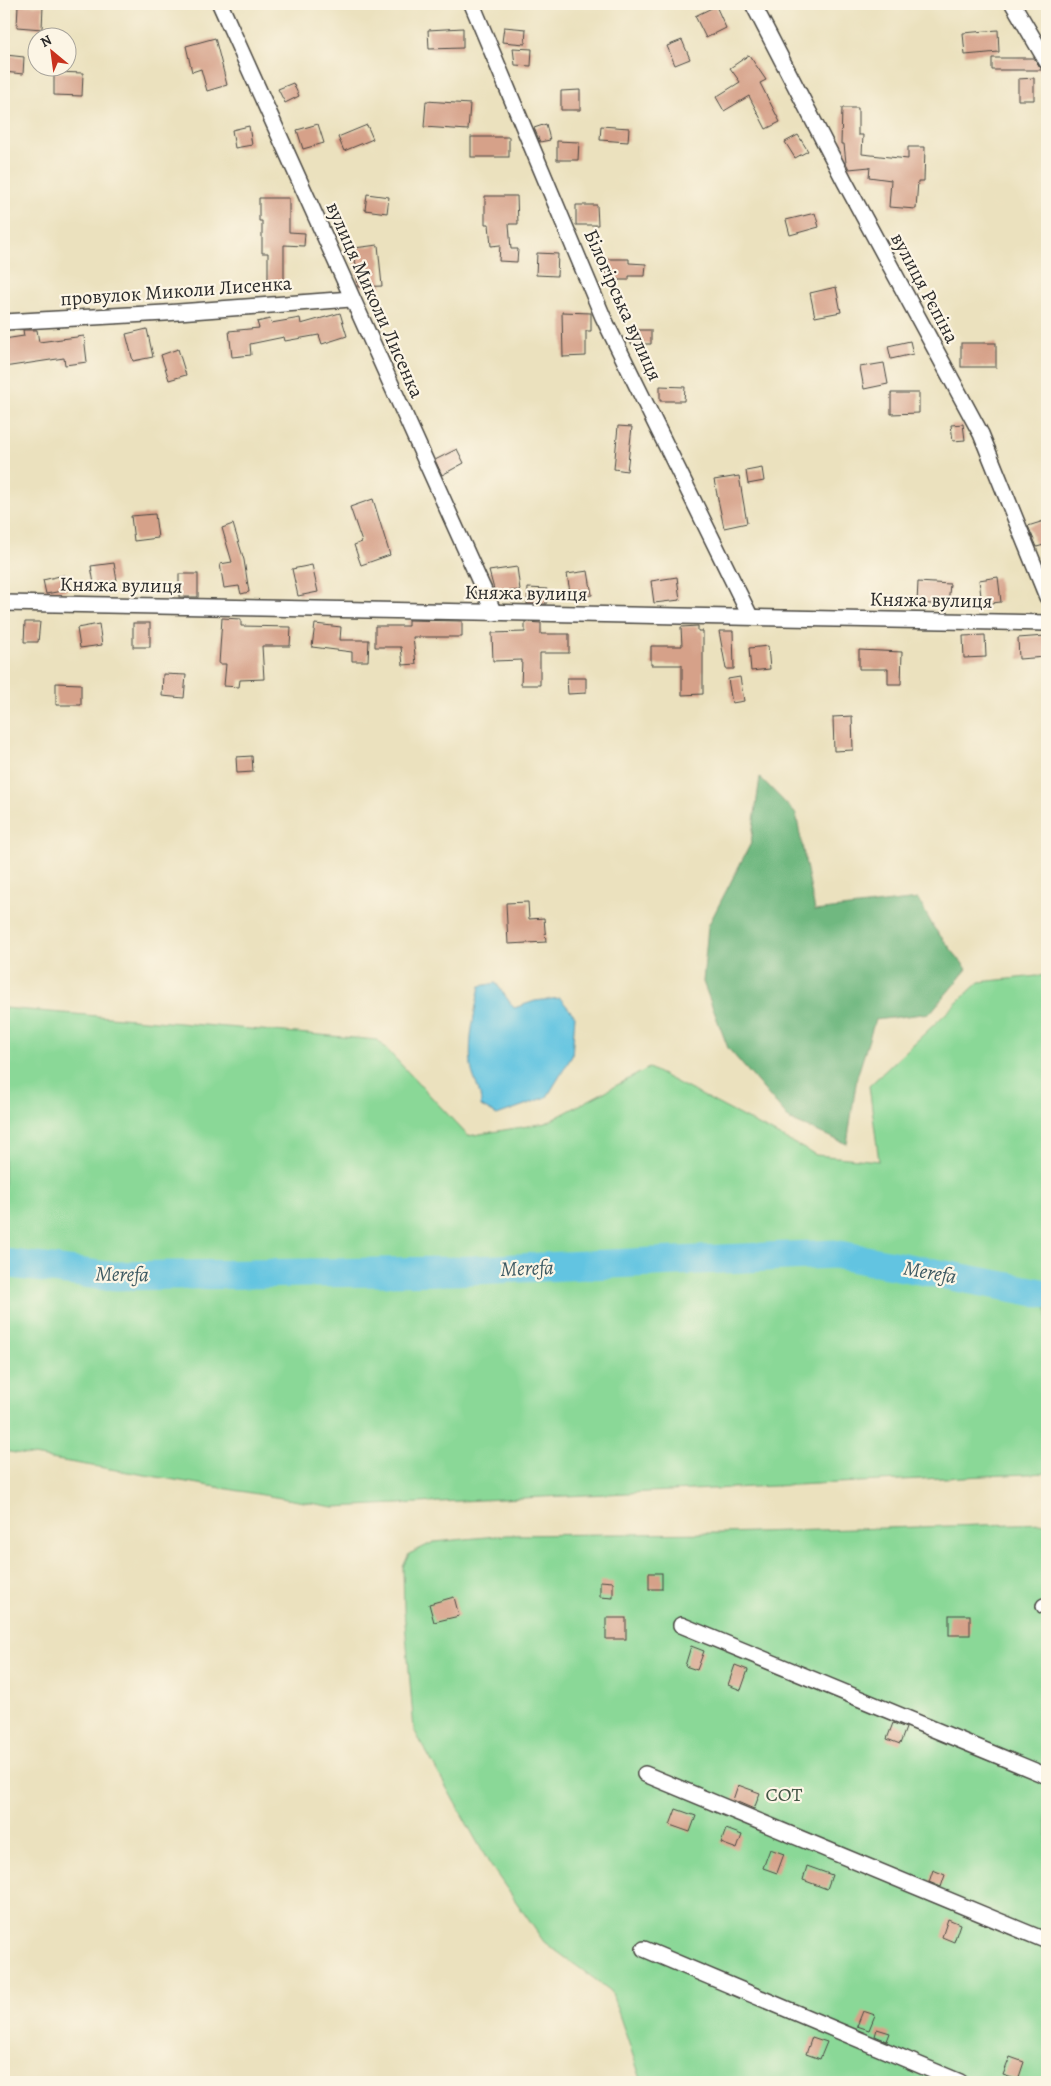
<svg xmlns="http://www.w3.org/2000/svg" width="1051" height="2086" viewBox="0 0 1051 2086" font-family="Alegreya,serif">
  <rect width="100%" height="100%" fill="#fcf5e5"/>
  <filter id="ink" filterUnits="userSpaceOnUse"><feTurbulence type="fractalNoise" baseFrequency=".02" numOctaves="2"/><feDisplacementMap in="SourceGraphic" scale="10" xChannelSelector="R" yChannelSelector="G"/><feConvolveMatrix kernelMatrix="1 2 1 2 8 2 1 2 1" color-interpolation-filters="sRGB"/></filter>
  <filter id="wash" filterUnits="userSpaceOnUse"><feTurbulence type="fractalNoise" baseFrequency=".0096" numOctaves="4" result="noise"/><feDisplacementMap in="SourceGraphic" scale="20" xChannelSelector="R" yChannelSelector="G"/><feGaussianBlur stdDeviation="1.12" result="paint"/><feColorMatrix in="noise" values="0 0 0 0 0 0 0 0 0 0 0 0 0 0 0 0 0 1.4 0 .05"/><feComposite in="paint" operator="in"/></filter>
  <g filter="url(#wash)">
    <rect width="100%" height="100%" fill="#ebe1be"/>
    <g fill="#8ad897" stroke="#5a8261">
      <path d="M1047,975V1473L334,1507L4,1451V1008L378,1040L468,1136L546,1123L649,1068L816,1155L879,1161L869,1086L979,982Z"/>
      <path d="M1047,1523V2082H642L611,1991L544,1942L489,1863L414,1730L404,1610L403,1567L409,1554L434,1542L507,1535L723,1533Z"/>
    </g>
    <path fill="#6fb880" stroke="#4d7256" d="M760,777L796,814L815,911L918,899L934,928L967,969L930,1013L875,1020L857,1077L847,1144L790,1120L728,1048L703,982L708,926L751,843Z"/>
    <path fill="#62c4e1" stroke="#467886" d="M496,983L514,1008L535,1001L560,998L575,1016L572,1056L547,1097L497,1115L481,1106C482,1090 472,1079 471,1065C468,1039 475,1011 480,986Z"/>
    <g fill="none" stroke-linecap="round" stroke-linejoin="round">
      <path stroke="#62c4e1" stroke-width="29" d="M4,1263L107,1276L452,1271L834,1254L1047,1294"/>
    </g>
    <g id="blocks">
      <g fill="#d6a189">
        <path d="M18,5L43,6L42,29L17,27Z"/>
        <path d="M716,6L726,28L706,38L695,16Z"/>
        <path d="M504,27L526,29L525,44L502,42Z"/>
        <path d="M463,28V48L429,49L428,30Z"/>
        <path d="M998,30L999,52L965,55L963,33Z"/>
        <path d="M215,38L227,85L207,91L201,69L192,72L186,46Z"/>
        <path d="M682,40L690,59L675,65L667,46Z"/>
        <path d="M513,48L532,49L531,66L515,65Z"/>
        <path d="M6,55L24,57L23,74L4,72Z"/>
        <path d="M749,55L766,80L760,83L780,122L766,129L749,96L724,111L716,97L740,82L730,68Z"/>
        <path d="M992,58H1034L1042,70H992Z"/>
        <path d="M54,72L83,73L82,96L54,95Z"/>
        <path d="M1034,78V100H1018V79Z"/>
        <path d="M293,83L299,96L285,103L278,89Z"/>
        <path d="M580,90V110H561V91Z"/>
        <path d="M426,101L470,104L468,130L424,127Z"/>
        <path d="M842,108H858V135H863L862,154L908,159V147H925L924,181H918L916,209L889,207L891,180L869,177L870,167L849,169L846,163L844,144H841Z"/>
        <path d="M318,124L324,143L303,149L297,130Z"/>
        <path d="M546,124L550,140L540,142L534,128Z"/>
        <path d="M367,125L373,139L344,151L338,137Z"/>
        <path d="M249,126L252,145L235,148L232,130Z"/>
        <path d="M601,126L629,128L628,142L600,140Z"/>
        <path d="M798,135L808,151L795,158L785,142Z"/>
        <rect x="471" y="137" width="38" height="20"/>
        <path d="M557,141L579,142L578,160H557Z"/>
        <path d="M367,194L389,197L387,213L365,210Z"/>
        <path d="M485,196H517L518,224H509L511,249H518L517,262L499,261L500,245L491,246L489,224H485Z"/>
        <path d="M259,198H289V232L305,233L304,246L284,245V285H268V253H262V221H259Z"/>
        <path d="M576,205H597L598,225H576Z"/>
        <path d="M815,213L819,227L790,235L786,220Z"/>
        <path d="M378,245L382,286L358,287L354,248Z"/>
        <path d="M537,253L558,254L557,276L536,275Z"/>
        <path d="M606,259H629V263L646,264L645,276H629V280H606Z"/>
        <path d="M836,287L841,312L815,317L810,293Z"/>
        <path d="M562,312L591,313V331H586V356L563,357Z"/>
        <path d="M340,313L347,336L322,344L319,335L285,341L284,337L250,344L251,355L232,357L229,331L259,328L257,322L270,319L271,323L300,318L301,324Z"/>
        <path d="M147,329L153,357L133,361L126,334Z"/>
        <path d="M23,330H37L39,342L84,336L87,362L65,365L64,358L4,367V339L24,336Z"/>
        <path d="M632,330H651V344H631Z"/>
        <path d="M910,341L913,354L891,359L888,346Z"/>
        <rect x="961" y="343" width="35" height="24"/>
        <path d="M178,349L186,375L169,380L161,355Z"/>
        <path d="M884,363L888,384L864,389L860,367Z"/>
        <path d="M660,386L685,387L684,401H660Z"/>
        <path d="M891,393H919V413L891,414Z"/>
        <path d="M963,424L965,440L953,441L951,425Z"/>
        <path d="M618,426L632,427L627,471L614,469Z"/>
        <path d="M457,449L464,463L442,475L435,460Z"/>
        <path d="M762,468L764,481L748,484L746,471Z"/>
        <path d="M739,476L747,523L724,528L714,480Z"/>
        <path d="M373,499L390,555L361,565L354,545L362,542L350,507Z"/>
        <path d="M155,514L158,538L134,541L131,516Z"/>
        <path d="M1047,520V544L1037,547L1028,526Z"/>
        <path d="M233,524L244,560L249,592L241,594L239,586L224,588L220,564L232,562L222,528Z"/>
        <path d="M114,563L117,581L94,584L91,566Z"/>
        <path d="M312,565L318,592L298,596L292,569Z"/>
        <path d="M517,567L520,590L495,593L489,571Z"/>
        <path d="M588,571L592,595L571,598L567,574Z"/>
        <rect x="179" y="574" width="19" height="23"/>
        <path d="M64,575L67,590L46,594L43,580Z"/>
        <path d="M677,577L680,600L654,603L651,581Z"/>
        <path d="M998,577L1001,602L982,604L979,580Z"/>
        <path d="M918,582L950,584L948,605L917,603Z"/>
        <path d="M528,588L547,589L546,604H527Z"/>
        <path d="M222,618L241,619V626L291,627L290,646H262L264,679L240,680L239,687L224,686L226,664H219Z"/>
        <path d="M408,620L462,621V637H413L416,664L403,665L401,647H375V626H408Z"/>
        <path d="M25,622H40L38,642H24Z"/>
        <path d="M525,622L541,623V634H569V653H540V685H521L522,660L493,661L492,633L525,632Z"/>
        <rect x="133" y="623" width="17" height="24"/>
        <path d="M99,624L102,645L80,648L77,628Z"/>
        <path d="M315,624L341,627L340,640H369L368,661H352V652L312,647Z"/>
        <path d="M698,626V631H703V694L682,695V665H651V646H682L681,627Z"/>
        <path d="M719,631H733L734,669H726Z"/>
        <path d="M985,635L986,657L964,658L963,636Z"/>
        <path d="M1045,636L1046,657L1019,659L1018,638Z"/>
        <path d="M768,646L770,669L751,671L749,648Z"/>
        <path d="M859,650L902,652L901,684H888V669H859Z"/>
        <path d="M163,674L186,675L184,698L162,696Z"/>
        <path d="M740,677L744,701L732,703L728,679Z"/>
        <path d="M567,678H586V693L568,694Z"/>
        <path d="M56,683L81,684V705H56Z"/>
        <path d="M852,716L853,750L834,751L833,717Z"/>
        <path d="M252,756L253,772L237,773L236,757Z"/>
        <path d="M528,902L529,919L544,918L546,942L508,944L506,903Z"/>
        <rect x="649" y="1573" width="13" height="16"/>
        <path d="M600,1581L613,1582V1598L600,1597Z"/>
        <path d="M454,1597L459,1616L434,1622L429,1604Z"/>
        <rect x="949" y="1615" width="21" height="20"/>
        <rect x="606" y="1618" width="20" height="21"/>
        <path d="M691,1646L704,1651L697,1670L685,1666Z"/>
        <path d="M735,1665L748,1670L741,1690L728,1685Z"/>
        <path d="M893,1723L906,1728L900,1744L887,1739Z"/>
        <path d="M738,1785L760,1793L754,1809L733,1800Z"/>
        <path d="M676,1809L696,1816L690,1832L670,1825Z"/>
        <path d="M726,1829L742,1835L737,1849L721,1843Z"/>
        <path d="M770,1849L784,1854L777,1873L763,1868Z"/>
        <path d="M807,1866L832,1875L827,1889L803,1880Z"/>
        <path d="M933,1870L945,1875L941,1887L929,1882Z"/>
        <path d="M948,1919L960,1924L954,1942L942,1937Z"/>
        <path d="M863,2011L875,2015L869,2030L857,2026Z"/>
        <path d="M877,2029L890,2033L887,2041L875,2036Z"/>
        <path d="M812,2037L827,2042L820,2059L806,2054Z"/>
        <path d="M1010,2057L1024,2062L1018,2080L1003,2075Z"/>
      </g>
    </g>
  </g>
  <g filter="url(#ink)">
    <use href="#blocks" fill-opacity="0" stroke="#484641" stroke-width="1"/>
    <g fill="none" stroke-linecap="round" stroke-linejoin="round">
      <defs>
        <g id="minor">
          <path d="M220,4L494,613"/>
          <path d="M472,4L603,317L750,616"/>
          <path d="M753,4L845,182L981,434L1047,597"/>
          <path d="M1013,4L1047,62"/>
          <path d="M4,322L165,313L351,299"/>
          <path d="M4,603L1047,623"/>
          <path d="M1044,1606H1047"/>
          <path d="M681,1625L1047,1776"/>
          <path d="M645,1774L1047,1941"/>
          <path d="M644,1949L960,2082"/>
        </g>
      </defs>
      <use href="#minor" stroke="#484641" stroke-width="18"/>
      <use href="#minor" stroke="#fff" stroke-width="15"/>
    </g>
  </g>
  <g text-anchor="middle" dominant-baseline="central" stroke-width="4.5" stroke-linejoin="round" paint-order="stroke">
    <g font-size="20" fill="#2b2b2b" stroke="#fcf5e5">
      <text transform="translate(925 288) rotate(62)">вулиця Рєпіна</text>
      <text transform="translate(176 291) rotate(-4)">провулок Миколи Лисенка</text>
      <text transform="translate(375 300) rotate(66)">вулиця Миколи Лисенка</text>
      <text transform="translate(623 305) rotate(66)">Білогірська вулиця</text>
      <text transform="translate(121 585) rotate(1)">Княжа вулиця</text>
      <text transform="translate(526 593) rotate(1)">Княжа вулиця</text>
      <text transform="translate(931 600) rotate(1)">Княжа вулиця</text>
    </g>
    <g font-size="20" fill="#435646" stroke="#fcf5e5">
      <text x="784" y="1794">СОТ</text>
    </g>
    <g font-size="21" font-style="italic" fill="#3c5962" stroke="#fcf5e5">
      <text transform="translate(527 1268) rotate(-2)">Merefa</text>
      <text transform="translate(930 1272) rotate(10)">Merefa</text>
      <text transform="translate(122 1274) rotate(1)">Merefa</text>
    </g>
  </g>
  <rect width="1051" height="2086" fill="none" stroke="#fcf5e5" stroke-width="20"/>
  <g transform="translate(52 52) rotate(331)"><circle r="24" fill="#fcf5e5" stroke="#a8a49b"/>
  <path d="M0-4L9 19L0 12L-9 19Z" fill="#c8321e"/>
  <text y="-8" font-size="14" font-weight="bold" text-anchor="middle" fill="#2b2b2b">N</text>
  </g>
</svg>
